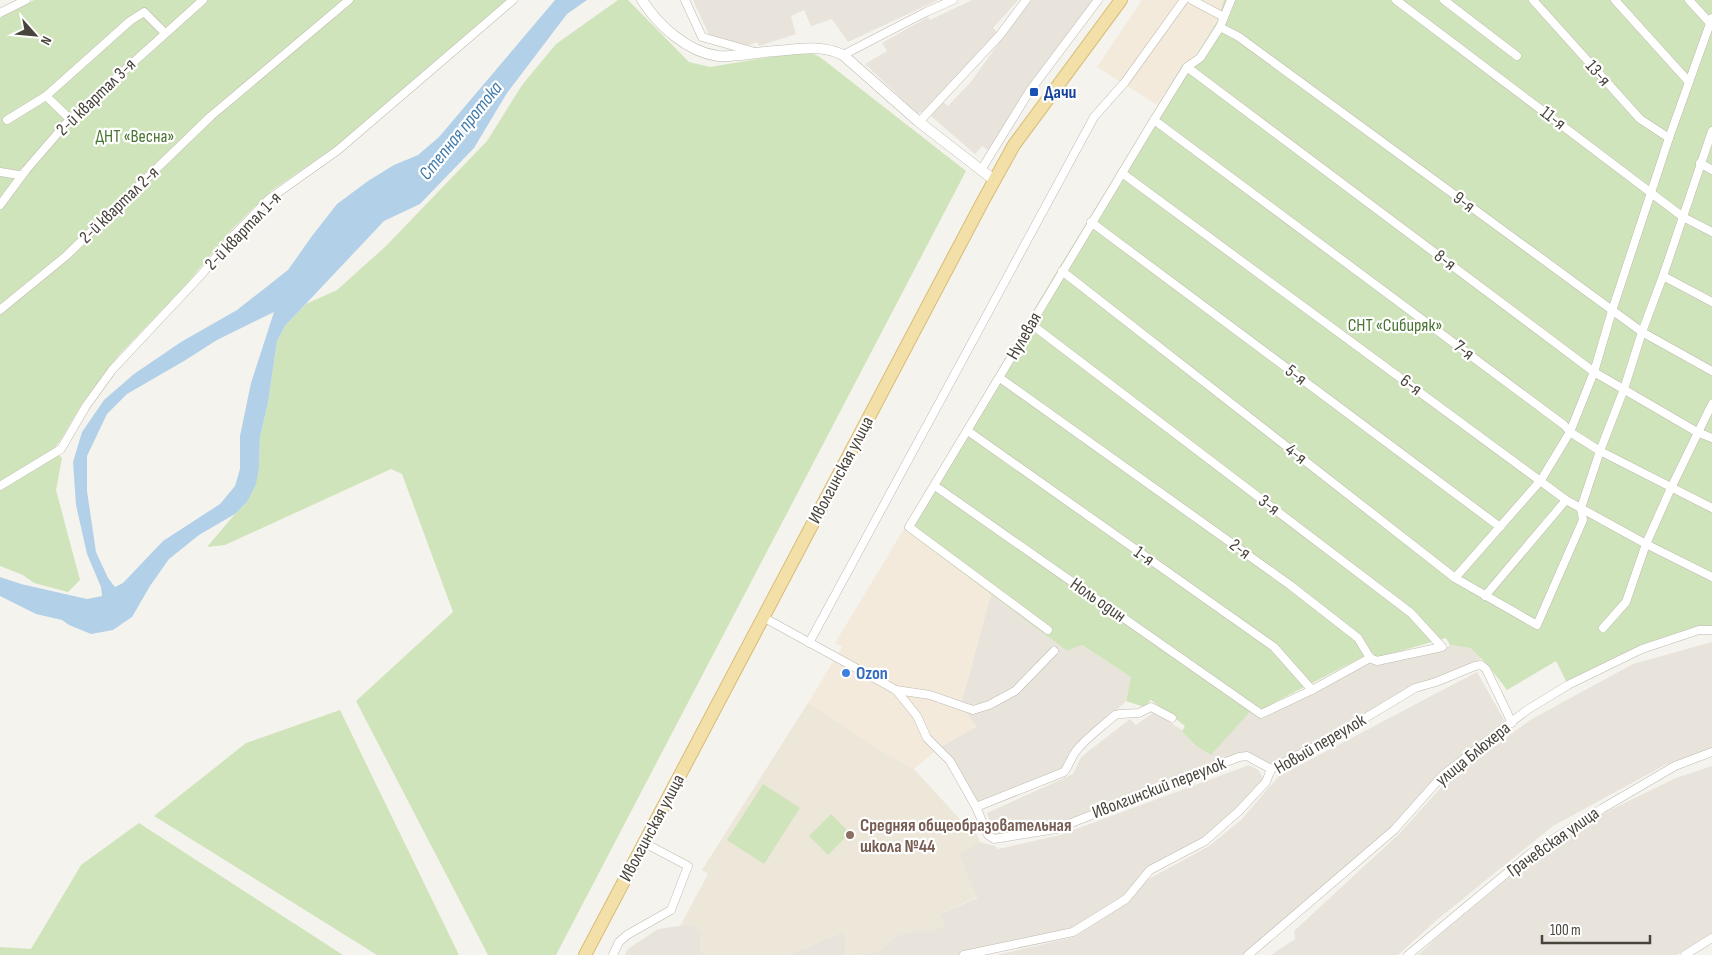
<svg xmlns="http://www.w3.org/2000/svg" width="1712" height="955" viewBox="0 0 1712 955" font-family="'Sofia Sans Condensed',sans-serif">
  <rect width="100%" height="100%" fill="#f5f3ed"/>
  <g fill="#e8e4dc">
    <path d="M693,0H938L848,42L832,19L811,26L804,10L791,16L796,34L759,46L757,42L746,46L711,39Z"/>
    <path d="M972,0H1018L993,28L997,32L923,112L917,113L865,64L887,51L882,43L928,17L930,20Z"/>
    <path d="M1030,0H1093L1046,63L990,152L982,146L975,154L931,116L943,102L948,106L970,83Z"/>
    <path d="M991,594L1067,651L1082,645L1131,677L1126,701L1071,757L1064,761L1067,769L978,802L951,757L940,747L976,727L961,704Z"/>
    <path d="M1712,642V753L1665,765L1553,826L1438,919L1398,955H1271L1295,939L1294,931L1399,834L1446,782L1530,720L1633,664Z"/>
    <path d="M1450,645L1470,648L1481,659L1447,677L1441,675L1276,766H1266L1249,754L1054,829L996,838L987,813L1073,774L1081,757L1130,719L1136,725L1154,712L1182,730L1195,745L1251,711L1262,719L1369,662L1376,665L1443,650Z"/>
    <path d="M1477,672L1508,727L1444,775L1360,860L1250,955H997L1074,937L1128,902L1147,880L1209,846L1241,820L1279,776Z"/>
    <path d="M1249,765L1258,770L1265,780L1206,840L1144,872L1122,897L1070,929L958,955H861L879,951L898,935L923,929L944,926L940,914L977,898L958,854L980,842L995,846L998,849L1060,835Z"/>
    <path d="M1712,766V935L1677,955H1418L1442,933L1533,858L1606,812L1676,778Z"/>
    <path d="M692,924L701,932L700,950L707,955H625L628,949L658,929Z"/>
    <path d="M842,932L846,938L845,955H789Z"/>
  </g>
  <g fill="#f3eadc">
    <path d="M1142,0H1224L1218,20L1193,58L1183,64L1157,105L1097,67Z"/>
    <path d="M904,529L991,594L961,704L976,727L940,747L914,769L885,753L808,703L842,647L835,643Z"/>
  </g>
  <path fill="#ece7d9" d="M808,703L885,753L914,769L968,828L973,826L980,842L959,854L977,897L940,914L944,927L927,933L923,929L898,935L879,951L861,955H845L846,938L842,932L789,955H707L700,950L701,932L692,924L680,926L708,874L702,870Z"/>
  <g fill="#d0e4bb">
    <path d="M34,0H507L335,147L271,191L232,229L186,285L119,355L83,402L60,441L53,450L62,458L56,490L80,580L68,592L34,583L23,575L0,566V18Z"/>
    <path d="M618,0H628L689,62L710,67L807,51L820,57L966,171L556,955H488L356,701L453,612L402,474L391,469L225,545L207,547L235,514L247,502L259,468L260,437L268,403L277,341L285,326L306,304L337,290L386,246L487,141L522,85L556,44Z"/>
    <path d="M1224,0H1712V631L1681,635L1568,685L1556,661L1507,690L1487,664L1470,648L1450,645L1446,638L1376,658L1372,652L1262,709L1256,705L1211,755L1195,745L1182,731L1185,726L1151,700L1144,707L1126,701L1131,677L1082,645L1067,651L904,529L1051,281L1183,64L1194,58L1218,20Z"/>
    <path d="M340,710L459,955H377L154,816L246,743Z"/>
    <path d="M763,784L800,808L764,864L727,840Z"/>
    <path d="M831,814L850,833L828,855L809,836Z"/>
    <path d="M139,823L343,955H0V947L31,949L81,865Z"/>
  </g>
  <path fill="#b2d1e9" fill-rule="evenodd" d="M555,0H587L567,14L507,93L474,148L420,204L384,221L285,326L277,341L268,403L260,437L259,468L256,484L247,502L235,514L199,535L169,559L150,586L132,617L113,630L91,634L69,625L62,620L36,614L0,596V577L21,584L87,599L102,596L101,587L87,554L76,505L73,462L82,432L104,400L134,374L181,342L237,310L288,270L312,236L337,204L368,181L394,165L418,155L439,137ZM274,312L251,383L240,436V469L235,486L220,504L163,541L123,583L115,587L108,578L96,552L87,491V456L107,414L127,394L184,361L217,340Z"/>
  <g fill="none" stroke-linecap="round" stroke-linejoin="round">
    <defs>
      <g id="minor">
        <path d="M685,0L702,37L755,52"/>
        <path d="M1192,0L1224,17"/>
        <path d="M1396,0L1683,217L1712,232"/>
        <path d="M1444,0L1517,56"/>
        <path d="M1533,0L1640,119L1669,138"/>
        <path d="M1615,0L1689,82"/>
        <path d="M1689,0L1710,23"/>
        <path d="M0,13L26,0"/>
        <path d="M1220,27L1239,37L1642,332L1712,371"/>
        <path d="M843,55L926,12L953,0"/>
        <path d="M1187,67L1594,372L1697,432L1712,438"/>
        <path d="M46,96L70,119"/>
        <path d="M7,120L46,96L130,21L144,12L164,32"/>
        <path d="M1154,120L1564,425L1570,432L1600,451L1712,508"/>
        <path d="M919,122L1000,35L1026,0"/>
        <path d="M1700,163L1712,170"/>
        <path d="M981,170L1029,92L1098,0"/>
        <path d="M0,172L19,175"/>
        <path d="M1122,173L1566,500L1646,544L1712,577"/>
        <path d="M0,205L26,170L70,119L203,0"/>
        <path d="M1091,222L1500,527"/>
        <path d="M1062,271L1455,578L1537,625L1583,520L1581,508L1600,451L1624,389L1642,332L1663,276L1712,131"/>
        <path d="M1663,276L1712,302"/>
        <path d="M0,310L66,256L211,116L349,0"/>
        <path d="M1031,324L1411,613L1442,647L1377,661L1370,658"/>
        <path d="M968,431L1274,647L1312,690"/>
        <path d="M0,486L61,449L86,406L112,370L201,275L234,235L269,199L338,150L513,0"/>
        <path d="M935,486L1261,714L1312,690L1370,658L1358,638L1290,585L1000,378"/>
        <path d="M1455,578L1541,480L1570,432L1594,372L1612,311L1669,138L1712,18"/>
        <path d="M1485,596L1566,500"/>
        <path d="M770,621L896,690L917,716L927,738L950,761L976,807L988,835L994,839L1056,829L1239,757L1247,756L1271,769"/>
        <path d="M1603,628L1626,602L1646,544L1671,488L1712,404"/>
        <path d="M1048,630L909,527L1154,120L1187,67L1200,58L1220,27L1231,0"/>
        <path d="M809,643L1094,117L1125,82L1184,0"/>
        <path d="M896,690L930,695L973,710L989,705L1015,691L1054,651"/>
        <path d="M976,807L1064,772C1069,765 1071,758 1076,751C1086,738 1102,727 1115,715L1120,714L1139,713L1151,707L1172,718"/>
        <path d="M613,955L619,942L627,935L671,910L688,866L652,847"/>
        <path d="M964,955L1073,932L1126,899L1150,870L1205,841L1239,811L1266,782L1271,769L1337,735L1415,688L1436,682L1475,666L1481,665L1486,669L1512,723"/>
        <path d="M1248,955L1394,830L1443,775L1527,710L1568,685L1642,649L1699,630H1712"/>
        <path d="M1408,955L1531,853L1603,808L1675,766L1712,752"/>
        <path d="M1685,955L1712,938"/>
      </g>
      <path id="tertiary" d="M642,0C658,25 687,52 718,56C725,57 733,55 741,55C756,53 771,51 787,50C806,48 825,46 843,55L919,122L994,180"/>
      <path id="primary" d="M585,955L983,201L1014,145L1121,0"/>
    </defs>
    <use href="#minor" stroke="#bfbab0" stroke-width="9"/>
    <use href="#tertiary" stroke="#bfbab0" stroke-width="11"/>
    <use href="#primary" stroke="#d7bd79" stroke-width="14"/>
    <use href="#minor" stroke="#fff" stroke-width="8"/>
    <use href="#tertiary" stroke="#fff" stroke-width="10"/>
    <use href="#primary" stroke="#f3dfa8" stroke-width="12"/>
  </g>
  <rect fill="#1a4fb4" stroke="#fff" stroke-width="2" x="1029" y="87" width="10" height="10" rx="2.5"/>
  <circle fill="#3f7fe0" stroke="#fff" stroke-width="2" cx="846" cy="673" r="5"/>
  <circle fill="#8d6e63" stroke="#fff" stroke-width="2" cx="850" cy="835" r="5"/>
  <g text-anchor="middle" dominant-baseline="central" stroke-width="4.5" stroke-linejoin="round" paint-order="stroke">
    <g font-size="18" fill="#49443b" stroke="#fff">
      <text transform="translate(1598 73) rotate(49)">13-я</text>
      <text transform="translate(96 97) rotate(-44)">2-й квартал 3-я</text>
      <text transform="translate(1553 118) rotate(38)">11-я</text>
      <text transform="translate(1464 202) rotate(36)">9-я</text>
      <text transform="translate(119 205) rotate(-44)">2-й квартал 2-я</text>
      <text transform="translate(243 231) rotate(-46)">2-й квартал 1-я</text>
      <text transform="translate(1445 260) rotate(37)">8-я</text>
      <text transform="translate(1024 336) rotate(-60)">Нулевая</text>
      <text transform="translate(1464 350) rotate(37)">7-я</text>
      <text transform="translate(1296 375) rotate(37)">5-я</text>
      <text transform="translate(1411 385) rotate(36)">6-я</text>
      <text transform="translate(1296 454) rotate(38)">4-я</text>
      <text transform="translate(841 470) rotate(-62)">Иволгинская улица</text>
      <text transform="translate(1269 505) rotate(37)">3-я</text>
      <text transform="translate(1240 549) rotate(36)">2-я</text>
      <text transform="translate(1144 556) rotate(35)">1-я</text>
      <text transform="translate(1098 600) rotate(35)">Ноль один</text>
      <text transform="translate(1320 744) rotate(-30)">Новый переулок</text>
      <text transform="translate(1473 754) rotate(-39)">улица Блюхера</text>
      <text transform="translate(1159 788) rotate(-21)">Иволгинский переулок</text>
      <text transform="translate(652 828) rotate(-62)">Иволгинская улица</text>
      <text transform="translate(1553 842) rotate(-35)">Грачевская улица</text>
    </g>
    <g font-size="18" font-weight="bold" fill="#164399" stroke="#fff" text-anchor="start">
      <text x="1044" y="92">Дачи</text>
    </g>
    <g font-size="18" fill="#4b7534" stroke="#fff">
      <text x="135" y="136">ДНТ «Весна»</text>
      <text x="1395" y="325">СНТ «Сибиряк»</text>
    </g>
    <g font-size="18" font-weight="bold" fill="#366cbe" stroke="#fff" text-anchor="start">
      <text x="856" y="673">Ozon</text>
    </g>
    <g font-size="18" font-weight="bold" fill="#785e54" stroke="#fff" text-anchor="start">
      <text x="860" y="825">Средняя общеобразовательная<tspan x="860" dy="21">школа №44</tspan></text>
    </g>
    <g font-size="19" font-style="italic" fill="#407aa9" stroke="#fff">
      <text transform="translate(461 131) rotate(-51)">Степная протока</text>
    </g>
  </g>
  <g transform="translate(35 35) rotate(117)" stroke="#ffffff" stroke-width="4" paint-order="stroke">
  <path d="M0-4L9 19L0 12L-9 19Z" fill="#49443b"/>
  <text y="-8" font-size="14" font-weight="bold" text-anchor="middle" fill="#49443b">N</text>
  </g>
  <path d="M1542 935v8h108v-8" fill="none" stroke="#49443b" stroke-width="2.5"/>
  <text x="1550" y="935" font-size="15" fill="#49443b" stroke="#ffffff" stroke-width="4" paint-order="stroke">100 m</text>
</svg>
